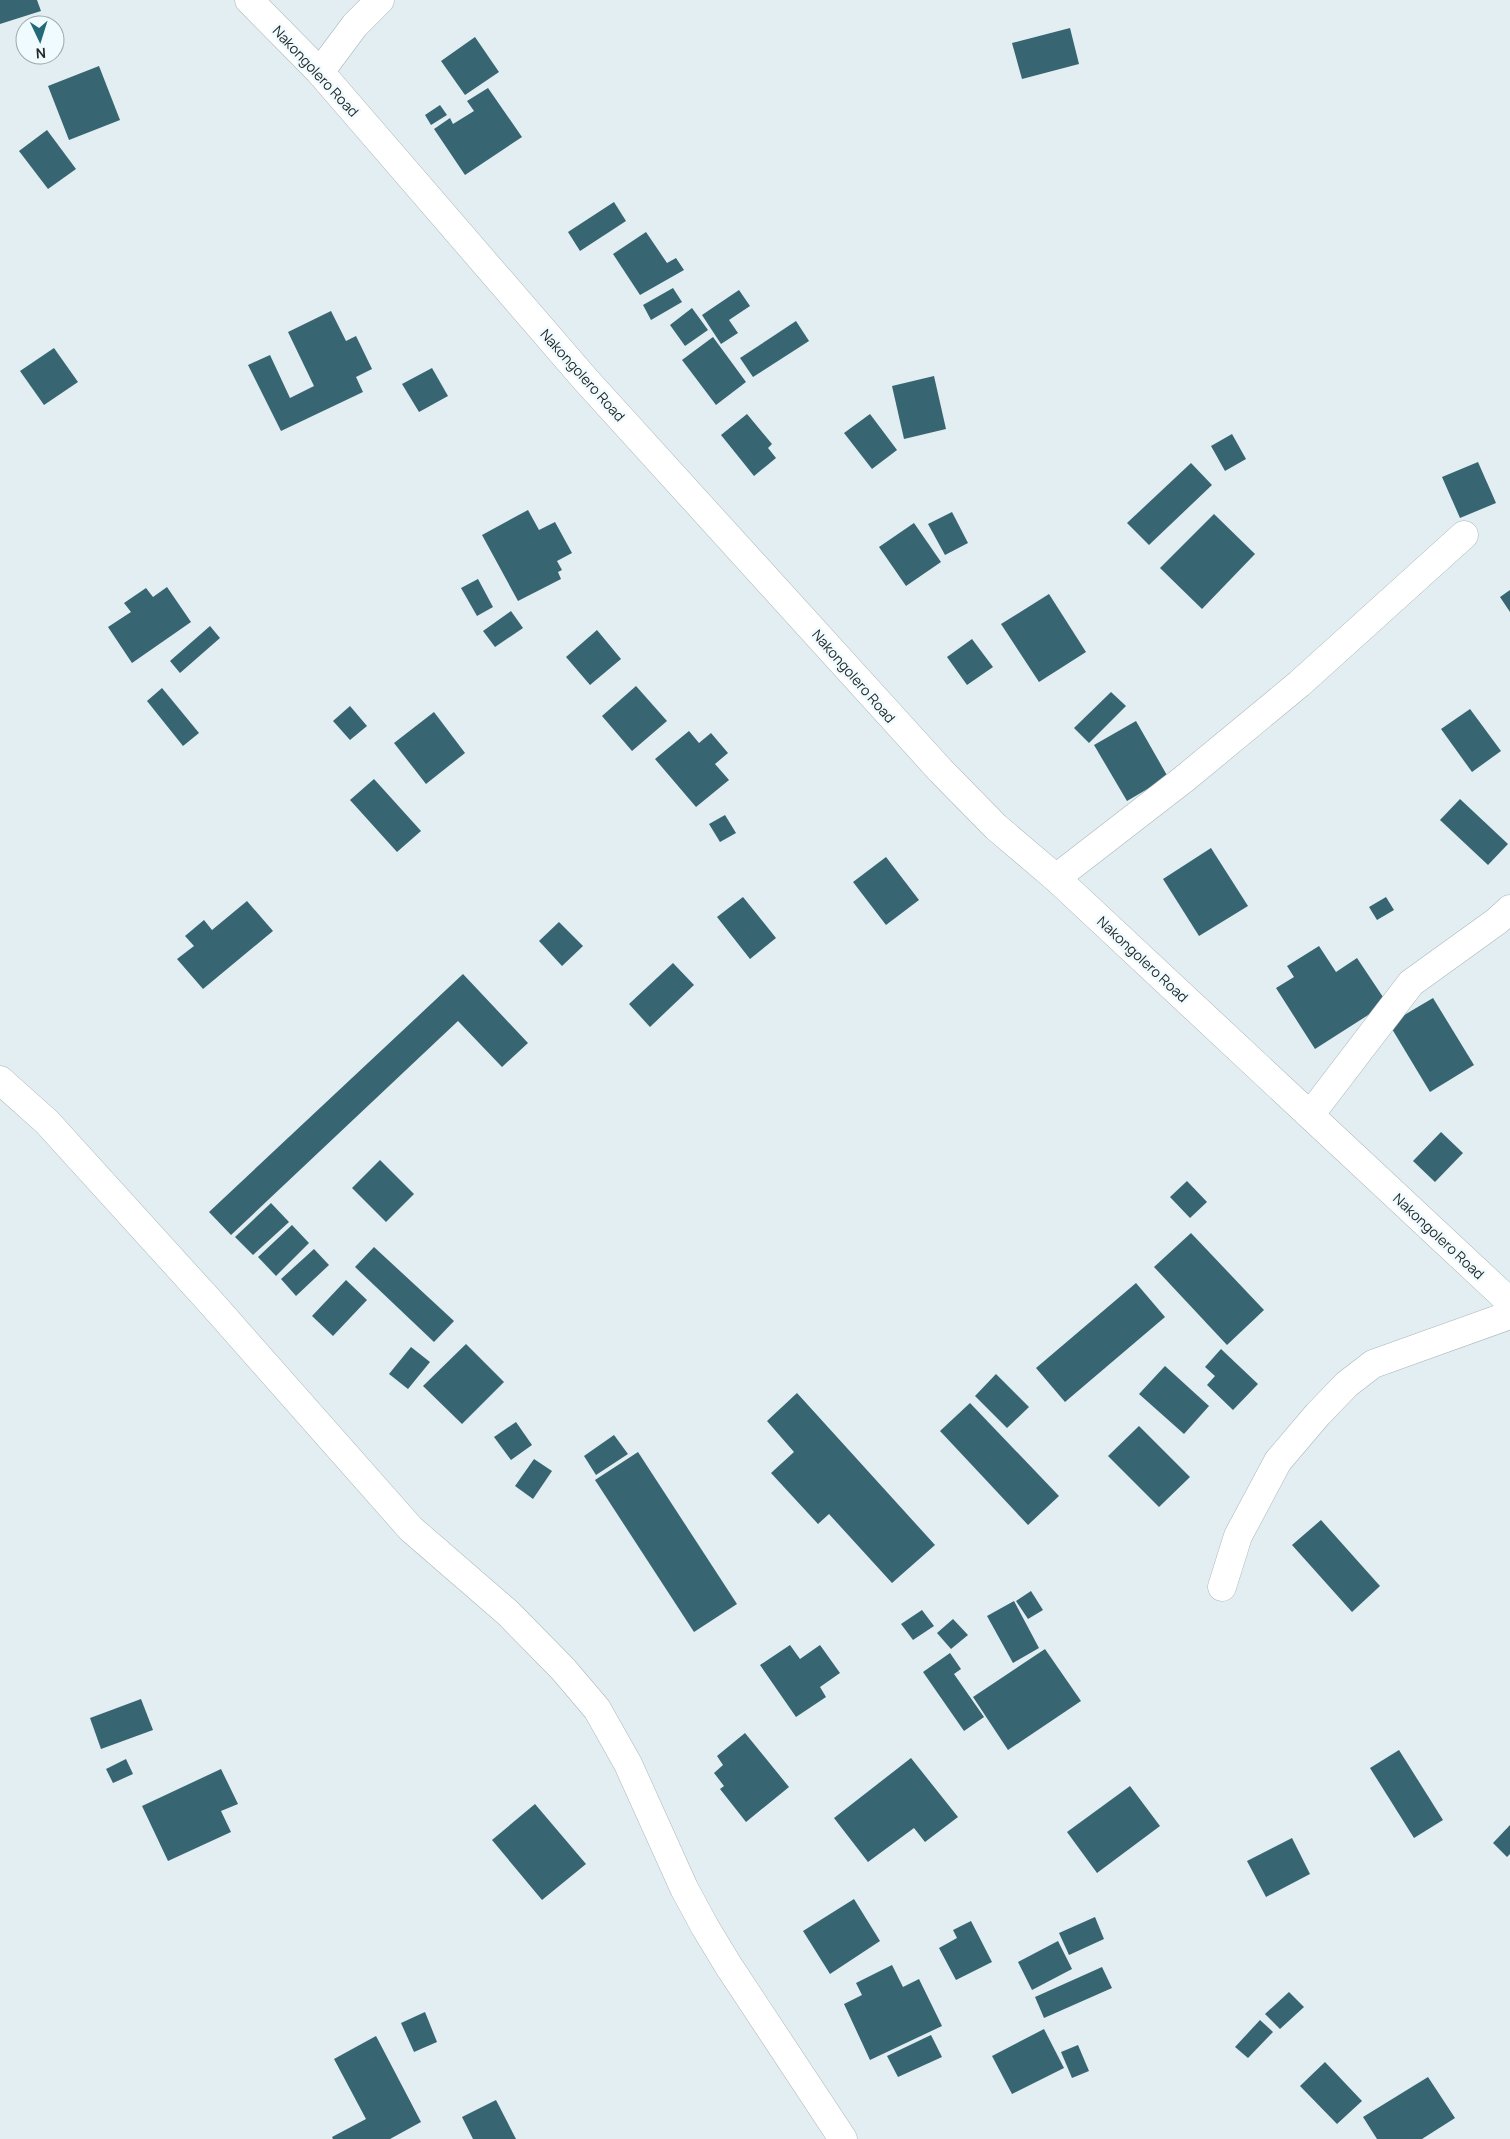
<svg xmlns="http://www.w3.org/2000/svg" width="1510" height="2139" viewBox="0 0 1510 2139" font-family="Manrope,sans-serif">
  <rect width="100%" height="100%" fill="#e2eef1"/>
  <g fill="#376672">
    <path d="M0,0H37L41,11L0,24Z"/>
    <path d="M1070,28L1079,64L1022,79L1012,43Z"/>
    <path d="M475,37L499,72L465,95L441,61Z"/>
    <path d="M99,66L120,120L69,140L48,86Z"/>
    <path d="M488,88L522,137L465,175L434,129L450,118L453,124L474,111L467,101Z"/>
    <path d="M440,105L447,115L431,125L425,115Z"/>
    <path d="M47,130L76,169L48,189L19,151Z"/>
    <path d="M614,202L626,221L580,251L568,232Z"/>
    <path d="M646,232L667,263L676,258L684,270L640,295L613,254Z"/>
    <path d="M673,288L682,302L651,320L643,305Z"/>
    <path d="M739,290L750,306L729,320L738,333L721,344L702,315Z"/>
    <path d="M692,308L708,330L685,346L670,325Z"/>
    <path d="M331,311L346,341L356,336L372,369L356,377L363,392L281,431L248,365L270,355L290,398L314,386L288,332Z"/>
    <path d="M796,321L809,341L753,377L740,358Z"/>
    <path d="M713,337L746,382L716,405L682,360Z"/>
    <path d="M54,348L78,382L44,405L20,371Z"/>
    <path d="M432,368L448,396L419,412L402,384Z"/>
    <path d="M934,376L946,429L904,439L892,386Z"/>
    <path d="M747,414L772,444L768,448L776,458L754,476L721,435Z"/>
    <path d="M870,414L897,450L872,469L844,433Z"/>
    <path d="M1232,434L1246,459L1225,471L1211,446Z"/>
    <path d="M1478,462L1496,503L1460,518L1442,477Z"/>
    <path d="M1191,463L1212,485L1149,545L1127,523Z"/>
    <path d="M528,510L539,530L555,522L572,553L557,561L562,570L558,572L561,579L518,601L482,535Z"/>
    <path d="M952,512L968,543L945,555L928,524Z"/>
    <path d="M1214,514L1255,554L1202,609L1160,568Z"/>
    <path d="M914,523L941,562L906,586L879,547Z"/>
    <path d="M478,579L493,607L477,616L461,588Z"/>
    <path d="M167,587L191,622L132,663L108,627L131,612L124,603L146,588L153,597Z"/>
    <path d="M1510,590V612L1500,597Z"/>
    <path d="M1049,594L1086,652L1039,682L1001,624Z"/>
    <path d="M511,611L523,628L495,647L483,631Z"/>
    <path d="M210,626L220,638L180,673L170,661Z"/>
    <path d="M597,630L621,659L590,685L566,657Z"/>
    <path d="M972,639L993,667L967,685L947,657Z"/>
    <path d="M636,686L667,721L632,751L602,716Z"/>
    <path d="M162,688L199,733L183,746L147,701Z"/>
    <path d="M1111,692L1126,706L1089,743L1074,728Z"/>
    <path d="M350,706L367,726L350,740L333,721Z"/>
    <path d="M1470,709L1501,751L1472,772L1441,729Z"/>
    <path d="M434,712L465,753L426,784L394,743Z"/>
    <path d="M1136,721L1168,777L1127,801L1094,745Z"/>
    <path d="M689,731L699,743L711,733L728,753L715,764L729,780L696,807L655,759Z"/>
    <path d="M374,779L421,831L397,852L350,800Z"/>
    <path d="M1460,799L1508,844L1488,865L1440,820Z"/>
    <path d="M725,815L736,833L720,842L709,824Z"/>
    <path d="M1211,848L1248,906L1199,936L1163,879Z"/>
    <path d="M886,857L919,900L886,925L853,882Z"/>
    <path d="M743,897L776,938L750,959L717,917Z"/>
    <path d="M1386,897L1394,910L1377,920L1369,907Z"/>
    <path d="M247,901L273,931L203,989L177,959L194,946L185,936L204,920L212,930Z"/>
    <path d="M559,922L583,946L562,966L539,941Z"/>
    <path d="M1319,946L1336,972L1357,958L1387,1003L1315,1049L1276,988L1294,977L1287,966Z"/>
    <path d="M673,963L694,985L650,1027L629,1004Z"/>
    <path d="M463,974L528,1043L502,1067L458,1021L231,1235L209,1212Z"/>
    <path d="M1433,998L1474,1065L1430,1092L1389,1024Z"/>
    <path d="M1441,1132L1463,1153L1435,1182L1413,1161Z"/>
    <path d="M380,1160L414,1194L386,1222L352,1188Z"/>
    <path d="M1187,1181L1207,1202L1190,1218L1170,1197Z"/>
    <path d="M271,1203L289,1222L253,1255L235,1237Z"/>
    <path d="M292,1225L309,1243L276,1276L258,1257Z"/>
    <path d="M1191,1233L1264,1310L1227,1345L1154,1267Z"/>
    <path d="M374,1247L454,1321L434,1342L355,1267Z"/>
    <path d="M314,1249L329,1265L296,1296L281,1279Z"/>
    <path d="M346,1280L367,1300L333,1336L312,1316Z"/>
    <path d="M1136,1283L1165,1317L1065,1402L1036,1368Z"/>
    <path d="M466,1344L504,1382L462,1424L423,1386Z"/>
    <path d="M411,1347L430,1362L408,1389L389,1374Z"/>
    <path d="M1221,1349L1258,1384L1233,1410L1207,1385L1215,1376L1205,1367Z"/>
    <path d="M1165,1366L1209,1406L1184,1434L1139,1394Z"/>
    <path d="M996,1374L1029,1407L1007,1428L975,1396Z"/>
    <path d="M797,1393L935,1545L892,1583L829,1514L818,1524L771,1473L794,1452L767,1421Z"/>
    <path d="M970,1403L1059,1496L1028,1525L940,1431Z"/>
    <path d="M516,1422L532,1445L511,1460L494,1437Z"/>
    <path d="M1139,1426L1190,1477L1159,1507L1108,1456Z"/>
    <path d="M614,1435L628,1454L596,1475L584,1456Z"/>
    <path d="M638,1452L737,1604L694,1632L595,1480Z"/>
    <path d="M534,1459L552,1471L533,1499L515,1486Z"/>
    <path d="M1321,1520L1380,1586L1352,1612L1292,1545Z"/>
    <path d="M1031,1591L1043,1610L1028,1619L1016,1601Z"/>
    <path d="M1014,1601L1039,1648L1013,1663L987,1616Z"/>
    <path d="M922,1610L934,1626L913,1640L901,1624Z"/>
    <path d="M953,1619L968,1635L951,1649L937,1633Z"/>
    <path d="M790,1645L800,1659L820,1645L840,1673L820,1687L826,1697L796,1717L760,1665Z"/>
    <path d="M1045,1649L1081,1701L1008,1750L973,1697Z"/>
    <path d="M950,1653L961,1669L954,1674L984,1717L964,1731L923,1672Z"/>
    <path d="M141,1699L153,1730L101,1749L90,1718Z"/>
    <path d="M745,1733L789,1787L746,1822L720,1789L724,1786L714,1773L723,1765L717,1756Z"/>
    <path d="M1399,1750L1443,1820L1414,1838L1370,1768Z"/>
    <path d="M911,1758L958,1817L925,1842L914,1828L868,1862L834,1818Z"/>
    <path d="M126,1759L133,1774L113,1783L106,1769Z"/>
    <path d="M221,1769L238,1804L221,1811L231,1832L168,1861L142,1806Z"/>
    <path d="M1130,1786L1160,1826L1097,1873L1067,1832Z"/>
    <path d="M535,1804L586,1864L542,1900L492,1840Z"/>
    <path d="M1510,1825V1854L1507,1857L1493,1843Z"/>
    <path d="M1292,1838L1310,1874L1266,1897L1247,1861Z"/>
    <path d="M854,1899L880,1941L830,1974L803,1931Z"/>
    <path d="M1095,1917L1104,1939L1069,1955L1059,1933Z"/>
    <path d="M971,1921L992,1962L956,1980L939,1948L957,1938L953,1930Z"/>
    <path d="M1058,1941L1072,1969L1032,1990L1018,1962Z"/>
    <path d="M892,1965L903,1987L919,1979L942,2026L870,2060L844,2004L862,1995L856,1983Z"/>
    <path d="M1102,1967L1112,1988L1044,2018L1035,1997Z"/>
    <path d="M1289,1992L1304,2007L1280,2029L1265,2014Z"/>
    <path d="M425,2012L437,2042L414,2052L401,2023Z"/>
    <path d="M1260,2020L1273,2032L1248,2058L1235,2047Z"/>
    <path d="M1044,2029L1064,2068L1012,2094L992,2056Z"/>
    <path d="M931,2035L942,2057L898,2077L887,2056Z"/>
    <path d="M376,2036L421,2122L390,2139H333L332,2137L366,2119L334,2059Z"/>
    <path d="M1078,2045L1089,2071L1072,2078L1061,2052Z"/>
    <path d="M1325,2062L1362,2101L1337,2124L1300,2086Z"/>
    <path d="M1428,2077L1455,2118L1422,2139H1377L1363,2117Z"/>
    <path d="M496,2100L516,2139H473L462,2117Z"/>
  </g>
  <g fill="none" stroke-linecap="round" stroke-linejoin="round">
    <defs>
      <g id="minor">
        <path d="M249,0L320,72L585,379L941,771L996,827L1056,878L1510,1302"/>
        <path d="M320,72L355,25L380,0"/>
        <path d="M1056,878L1184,779L1299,684L1464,535"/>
        <path d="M0,1080L47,1122L214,1306L411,1529L508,1613L563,1669L597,1709L628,1764L684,1888L705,1927L728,1965L843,2139"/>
        <path d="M1310,1115L1411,983L1497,921L1510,909"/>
        <path d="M1222,1587L1238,1536L1278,1461L1318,1414L1347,1384L1373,1364L1510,1315"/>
      </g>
    </defs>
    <use href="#minor" stroke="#abb7ba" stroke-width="29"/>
    <use href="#minor" stroke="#fff" stroke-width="28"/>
  </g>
  <g text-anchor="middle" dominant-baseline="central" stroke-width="5" stroke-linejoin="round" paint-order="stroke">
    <g font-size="14" fill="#242829" stroke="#effbfe">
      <text transform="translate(316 71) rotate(47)">Nakongolero Road</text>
      <text transform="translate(583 375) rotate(48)">Nakongolero Road</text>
      <text transform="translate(854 676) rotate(49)">Nakongolero Road</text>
      <text transform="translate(1143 959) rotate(43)">Nakongolero Road</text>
      <text transform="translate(1439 1236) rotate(43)">Nakongolero Road</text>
    </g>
  </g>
  <g transform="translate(40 40) rotate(176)"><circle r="24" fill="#effbfe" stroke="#9ea7a9"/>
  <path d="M0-4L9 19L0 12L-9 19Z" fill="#236978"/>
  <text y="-8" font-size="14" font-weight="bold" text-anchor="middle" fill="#242829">N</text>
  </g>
</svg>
